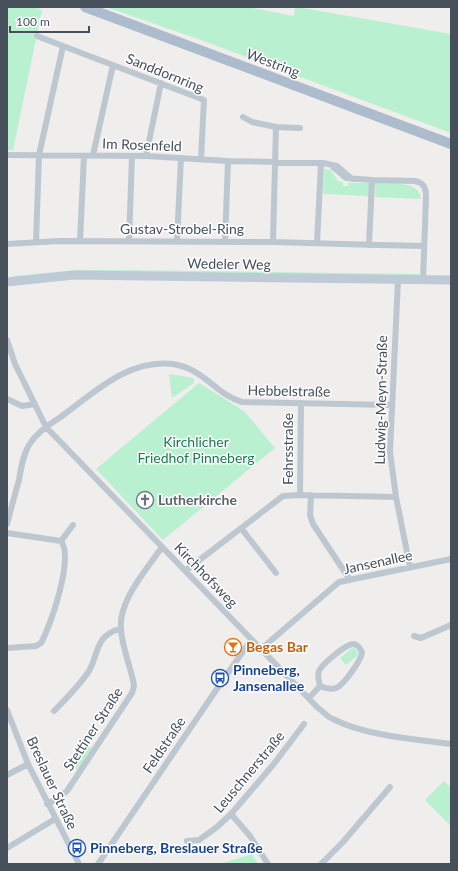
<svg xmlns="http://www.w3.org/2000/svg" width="458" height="871" viewBox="0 0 458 871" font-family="Lato,sans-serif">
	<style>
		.green { fill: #b9f0cf }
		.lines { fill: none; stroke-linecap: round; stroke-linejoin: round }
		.street { stroke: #bdc7d0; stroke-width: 6 }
		.secondary { stroke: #bfcad7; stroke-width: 9 }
		.primary { stroke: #acbccd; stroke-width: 10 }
		.labels { text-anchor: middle; stroke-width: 3; stroke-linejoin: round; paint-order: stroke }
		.street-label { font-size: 14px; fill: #45505b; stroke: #fff }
		.park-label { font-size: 14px; fill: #147e4b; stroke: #fff }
		.worship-label { font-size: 14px; font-weight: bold; fill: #5b616d; stroke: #fff; text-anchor: start }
		.food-label { font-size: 14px; font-weight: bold; fill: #c56008; stroke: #fff; text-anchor: start }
		.transit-label { font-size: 14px; font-weight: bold; fill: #164399; stroke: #fff; text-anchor: start }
	</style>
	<rect width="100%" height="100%" fill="#f0eded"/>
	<path class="green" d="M7,7H34L42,10L13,150H7Z
		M106,7H247L294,16L295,7H297L451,34V133L198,39Z
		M324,169L331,170L338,181L343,182V186H348V183H370L369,196L323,194Z
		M375,183C389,184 420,180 421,199L375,197Z
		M77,270H120L420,274L419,276L14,278V276Z
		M169,374L194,378V383L172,398Z
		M199,383L244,411L275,448L163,540L96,469Z
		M352,648H354L357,651L358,655L346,665L340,658Z
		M86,744L92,748L77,771L71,759L78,754Z
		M444,781L451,788V826L425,800Z
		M252,854L258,864H220Z"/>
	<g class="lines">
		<path class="street" d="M37,36L204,100L201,159
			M243,117L252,122L276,127L273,242
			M276,127L300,128
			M7,155L146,156L228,161L323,163L337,166L352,179
			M93,155L113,65
			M146,156L161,83
			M332,166L346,178L372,180L415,181C424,183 426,188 426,197L423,280
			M80,241L84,156
			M129,241L132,156
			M177,241L181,158
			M36,242L39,155L63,46
			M225,242L228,161
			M317,243L321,163
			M7,244L59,241L273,242L377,245
			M369,245L372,180
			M379,245L424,246
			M398,280L390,452L396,497L410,567
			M7,340L15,364L46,427L318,708C323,711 327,717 333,719C366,736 414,739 451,744
			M7,399L22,406L35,404
			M300,495L301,403
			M311,495L310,515L313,524L350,580
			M7,524C11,509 15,494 19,480C21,468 23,455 29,445C38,430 53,423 66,413C98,389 130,359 173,364C205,369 216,395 242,402L392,405
			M241,528L276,573
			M7,533L61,541C74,558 51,625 41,643L36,646L7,648
			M61,541L73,525
			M185,571L283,496L300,495L396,497
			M414,636L421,638L451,625
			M261,649L339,582L451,559
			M309,698L320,686C325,688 331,690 336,688C344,685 362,659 362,652C360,648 357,644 353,644C346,644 321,665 319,671C317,676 319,681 320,686
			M7,710L28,764L79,864
			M54,711C67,698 79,686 89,671C100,651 94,637 121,628
			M7,775L28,764
			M47,804L57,799L67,791L132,693L134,686L133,680C129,663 122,646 121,629C118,601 147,569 162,547
			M231,814L250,836L268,864
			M187,841L199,840L217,827L231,814L273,765L304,724
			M7,848L55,819
			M98,864L223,680L251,640
			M321,864L343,842L390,787"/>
		<path class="secondary" d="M7,282L74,275L451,280"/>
		<path class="primary" d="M85,7L451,144"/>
	</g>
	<defs>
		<g id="church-ring" transform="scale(0.9)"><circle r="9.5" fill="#fff" stroke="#6b7280" stroke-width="1.5"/><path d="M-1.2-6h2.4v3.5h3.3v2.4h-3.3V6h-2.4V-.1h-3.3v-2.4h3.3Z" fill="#6b7280"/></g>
		<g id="bar-ring" transform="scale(0.9)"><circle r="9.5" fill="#fff" stroke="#e8710a" stroke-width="1.5"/><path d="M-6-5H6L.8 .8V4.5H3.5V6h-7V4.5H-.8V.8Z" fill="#e8710a"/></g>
		<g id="bus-ring" transform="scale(0.9)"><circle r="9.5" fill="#fff" stroke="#1a4fb4" stroke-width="1.5"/><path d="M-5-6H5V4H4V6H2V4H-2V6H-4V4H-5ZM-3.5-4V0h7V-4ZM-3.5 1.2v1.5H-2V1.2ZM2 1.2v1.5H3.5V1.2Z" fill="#1a4fb4"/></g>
	</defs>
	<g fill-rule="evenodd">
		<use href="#church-ring" x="145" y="500"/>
		<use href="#bar-ring" x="233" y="647"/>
		<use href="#bus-ring" x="220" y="678"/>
		<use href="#bus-ring" x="77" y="848"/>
	</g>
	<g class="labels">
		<g class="street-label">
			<text transform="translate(273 63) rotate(21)" y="5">Westring</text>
			<text transform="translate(165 73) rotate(22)" y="5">Sanddornring</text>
			<text transform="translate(142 145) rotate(2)" y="5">Im Rosenfeld</text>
			<text x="182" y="234">Gustav-Strobel-Ring</text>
			<text transform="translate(229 264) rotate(1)" y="5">Wedeler Weg</text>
			<text transform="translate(289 391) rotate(1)" y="5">Hebbelstraße</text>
			<text transform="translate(381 400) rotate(-89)" y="5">Ludwig-Meyn-Straße</text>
			<text transform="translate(288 449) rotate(-90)" y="5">Fehrsstraße</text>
			<text transform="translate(378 562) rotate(-12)" y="5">Jansenallee</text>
			<text transform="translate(206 575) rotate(46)" y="5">Kirchhofsweg</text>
			<text transform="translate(93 729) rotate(-57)" y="5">Stettiner Straße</text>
			<text transform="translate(164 745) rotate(-56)" y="5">Feldstraße</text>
			<text transform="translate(249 772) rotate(-50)" y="5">Leuschnerstraße</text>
			<text transform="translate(52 783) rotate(65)" y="5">Breslauer Straße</text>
		</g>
		<g class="park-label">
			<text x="196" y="447">Kirchlicher<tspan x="196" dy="16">Friedhof Pinneberg</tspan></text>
		</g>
		<g class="worship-label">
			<text x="158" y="505">Lutherkirche</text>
		</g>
		<g class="food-label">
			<text x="246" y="652">Begas Bar</text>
		</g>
		<g class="transit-label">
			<text x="233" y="675">Pinneberg,<tspan x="233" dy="16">Jansenallee</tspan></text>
			<text x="90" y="853">Pinneberg, Breslauer Straße</text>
		</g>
	</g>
	<rect width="458" height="871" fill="none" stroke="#45505b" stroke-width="16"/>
	<path d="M10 26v6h79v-6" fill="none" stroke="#45505b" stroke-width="2"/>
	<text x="16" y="26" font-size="12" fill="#45505b" stroke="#ffffff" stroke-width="3" paint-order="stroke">100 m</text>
</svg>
